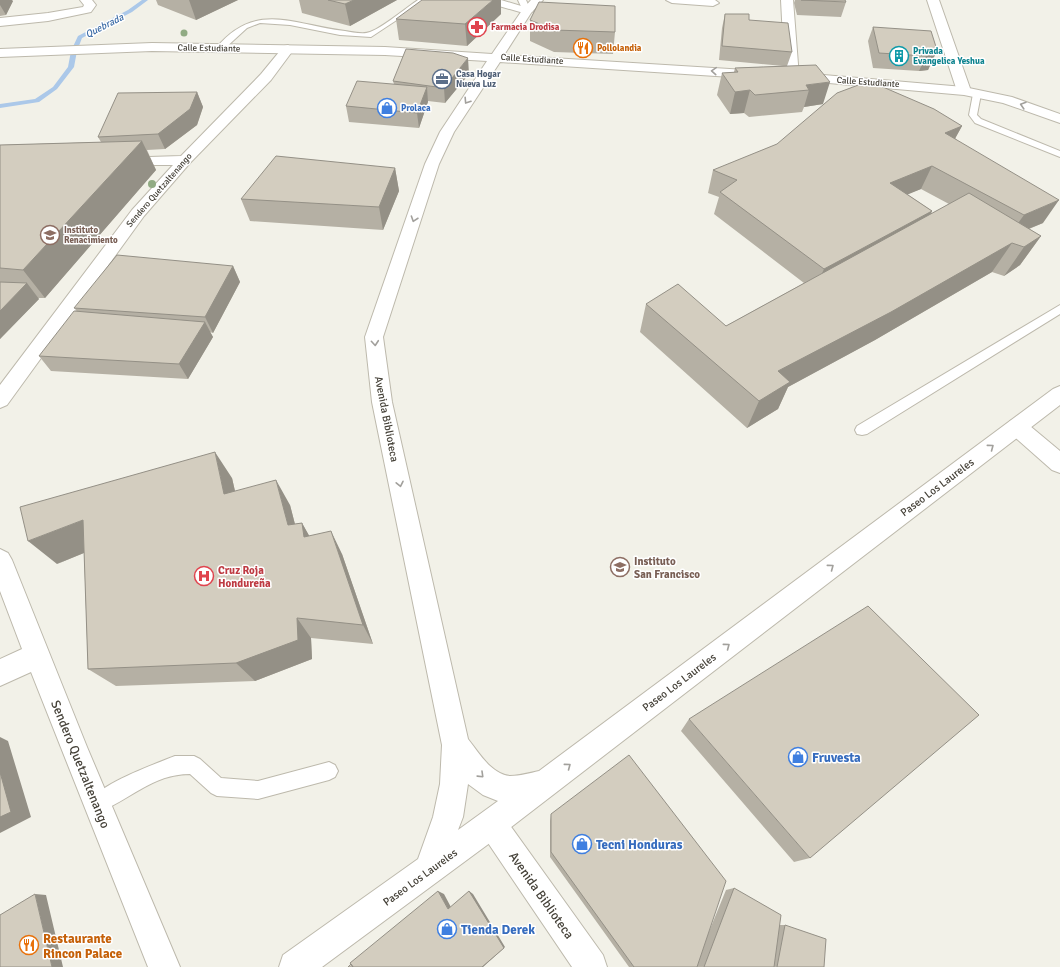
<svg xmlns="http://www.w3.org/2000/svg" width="1060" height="967" viewBox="0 0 1060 967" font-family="Signika,sans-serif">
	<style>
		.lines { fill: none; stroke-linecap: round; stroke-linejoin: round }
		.stream { fill: #abc8e9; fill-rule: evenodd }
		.service-casing { stroke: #bdb9ac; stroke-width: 2 }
		.minor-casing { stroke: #bdb9ac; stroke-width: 2 }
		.tertiary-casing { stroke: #bdb9ac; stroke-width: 2 }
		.service { fill: #fff; fill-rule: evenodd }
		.minor { fill: #fff; fill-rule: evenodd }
		.tertiary { fill: #fff; fill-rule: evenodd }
		.tree { fill: #91ab83 }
		.wall { fill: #b5b0a4; fill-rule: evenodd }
		.shaded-wall { fill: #949086 }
		.building { fill: #d3cdbf; stroke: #949086 }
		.oneway { stroke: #a2a09c }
		.labels { text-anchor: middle; stroke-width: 3; stroke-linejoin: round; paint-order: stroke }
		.far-health-label { font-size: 9px; font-weight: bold; fill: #be3a42; stroke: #fff; text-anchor: start }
		.far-street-label { font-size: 9px; fill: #454138; stroke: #fff }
		.far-food-label { font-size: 9px; font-weight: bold; fill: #c56008; stroke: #fff; text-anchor: start }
		.far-culture-label { font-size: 9px; font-weight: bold; fill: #0d838f; stroke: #fff; text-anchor: start }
		.far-service-label { font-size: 9px; font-weight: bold; fill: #4e5e75; stroke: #fff; text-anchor: start }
		.far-shop-label { font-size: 9px; font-weight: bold; fill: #366cbe; stroke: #fff; text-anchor: start }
		.far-education-label { font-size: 9px; font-weight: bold; fill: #785e54; stroke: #fff; text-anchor: start }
		.far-water-label { font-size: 10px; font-style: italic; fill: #3b6ba6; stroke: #fff }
		.street-label { font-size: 11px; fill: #454138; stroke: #fff }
		.education-label { font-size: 11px; font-weight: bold; fill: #785e54; stroke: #fff; text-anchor: start }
		.health-label { font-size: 11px; font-weight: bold; fill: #be3a42; stroke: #fff; text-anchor: start }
		.near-shop-label { font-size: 13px; font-weight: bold; fill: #366cbe; stroke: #fff; text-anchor: start }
		.near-street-label { font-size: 13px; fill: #454138; stroke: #fff }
		.near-food-label { font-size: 13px; font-weight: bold; fill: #c56008; stroke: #fff; text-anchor: start }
	</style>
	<rect width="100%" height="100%" fill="#f2f1e8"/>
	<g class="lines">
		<path class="stream" d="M142,0H148L132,12L82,38L77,51L74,67L57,89L39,102L0,108V104L35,99L53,87L68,67L71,51L78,36L128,10Z"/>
		<g class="service-casing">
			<path id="service" d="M418,0H427L371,37L340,35L290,25L260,23L247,28L223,50L216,48C256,0 294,25 345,31C352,32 363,35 370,32C382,28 406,8 418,0Z
				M518,0H526L531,11L530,13H524Z
				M977,91L981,94L977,115L981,119L1060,151V157L975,123L969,115L973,94Z
				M1060,305V314L867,434L862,435L857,434L855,430L857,426Z
				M175,756H194L200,759L221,778L258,781L329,762L335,765L338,771L335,777L329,780L258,799L217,796L211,793L190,774C152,774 130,800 97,813L90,811L88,804C96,785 155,764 175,756Z"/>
		</g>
		<g class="minor-casing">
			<path id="minor" d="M80,0H92L96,5L91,12L48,21L0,26V18L48,13L83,7L84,5Z
				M483,0H501L531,9L533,11L527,14L485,2Z
				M666,0H715L719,3L713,6L672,3Z
				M781,0H793L799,77L792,81L785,77Z
				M927,0H939L971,91L969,94H959L957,91Z
				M288,45L294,49L271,80L190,163L144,216L7,405L0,408V385L132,210L173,165H122L117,164L115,161L117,158L181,156L261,74L284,46Z
				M1017,419L1024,421L1060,451V473L1052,470L1010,433L1007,427L1010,421Z
				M0,549L8,553L12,560L87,747L180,967H148L31,672L0,686V659L22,649L0,591Z
				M492,809L502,814L603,955L607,967H572L482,834L477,824L482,814Z"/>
		</g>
		<g class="tertiary-casing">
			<path id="tertiary" d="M531,0H543L531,13L504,55L762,71L769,75L762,79L500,62L454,132L439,164L383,337L392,402L468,739C479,753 491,774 510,776C520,776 530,773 539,771L1053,389L1060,386V405L502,834L322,967H279L283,955L418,859L433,817L440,784L442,745L372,402L365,337L425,164L440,132L487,61L385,55L152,51L0,57V49L152,43L385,47L492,54L523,9ZM468,784L483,795L498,801L458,830L463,817Z
				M800,73L964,87L1012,97L1060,114V123L1003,103L964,95L795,80L793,77L795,74Z"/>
		</g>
		<use href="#service" class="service"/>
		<use href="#minor" class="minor"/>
		<use href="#tertiary" class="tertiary"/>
	</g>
	<g class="tree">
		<circle cx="184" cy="33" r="3.5"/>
		<circle cx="152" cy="184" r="4"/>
	</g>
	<path class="wall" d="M0,0L13,1L6,15L0,16Z
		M156,0H238L196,20L158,5Z
		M299,0H397L350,26L302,13Z
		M795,0H845L846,2L841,17L797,15L794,3Z
		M501,14L467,46L399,40L396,19Z
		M725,14L749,20L792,52L787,66L823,104L804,107L802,112L749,117L744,113L730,114L717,95L722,73L734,72L735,68L783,66L719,60L722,28Z
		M530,20L615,32L613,54L554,52L530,41Z
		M873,27L937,50L928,70L919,71L873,68L868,41Z
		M469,74L445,103L428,101L419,128L349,122L346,106L394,84L393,81Z
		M197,92L203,107L197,125L165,149L147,150L156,170L45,298H38L39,299L0,339V145L101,142L98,137Z
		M962,126L955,138L1043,223L1029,229L1041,236L1020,265L1004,276L992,272L875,340L788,387L778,409L747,428L640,332L646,304L726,326L804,283L714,214L719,197L708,193L713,170ZM921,189L949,204L931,214L932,211L907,194Z
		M395,168L399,191L383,230L250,221L241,199Z
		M233,266L240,282L213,333L210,332L213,337L188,379L51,371L39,356L77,311L74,308Z
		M232,478L235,491L290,505L295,524L302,523L309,536L342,554L373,644L311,638L312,659L255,681L116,686L88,669L84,553L57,564Z
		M689,719L810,858L794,862L681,731Z
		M551,814L706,939L726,890L734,888L779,925H785L824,967H629L550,857V821Z"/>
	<path class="shaded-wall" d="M0,0H12L13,1L6,15L0,5Z
		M189,0H238L196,20Z
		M354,0H397L350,26L345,4Z
		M493,0H501V14L467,46L465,24Z
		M935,55L928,70L919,71L926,56Z
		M468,58L469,74L445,103L444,88Z
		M830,82L823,104L804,107L809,90L806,85Z
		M427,87L428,102L419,128L417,113Z
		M750,90L744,113L730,114L735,92Z
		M197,92L203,107L197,125L165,149L158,134Z
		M962,126L950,148L945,133Z
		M142,141L156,170L45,298L23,270Z
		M932,166L921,189L880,206L890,183Z
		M395,168L399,191L383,230L379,207Z
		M1059,200L1043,223L1008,237L1024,215Z
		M932,211L920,234L814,291L824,269Z
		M1041,236L1020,265L1004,276L1024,247Z
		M1012,243L992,272L875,340L788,387L778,409L747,428L759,401L778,371Z
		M233,266L240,282L213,333L205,317Z
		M27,283L39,299L0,339V311Z
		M205,322L213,337L188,379L179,364Z
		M215,452L232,478L241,518L224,494Z
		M276,480L290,505L301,548L288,525Z
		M83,520L108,543L57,564L28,541Z
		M302,523L315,546L304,537Z
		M331,531L342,554L373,644L363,625Z
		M297,618L311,638L312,659L255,681L236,663Z
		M0,737L8,741L31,817L0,833Z
		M438,891L444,894L453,911L448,909Z
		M469,891L473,894L505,947L483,967H482Z
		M35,894L46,895L63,967H52Z"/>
	<path class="building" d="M328,0H354L345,4Z
		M422,0H493L465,24L396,19Z
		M801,0H845L846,2Z
		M539,2L615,6V32L554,30L530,20Z
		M725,14H749V20L788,23L792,52L722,46Z
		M873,27L931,31L937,50L935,55L926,56L879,53Z
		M406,49L453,53L468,58L444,88L393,81Z
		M816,65L830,82L806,85L809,90L755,95L750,90L735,92L722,73L738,72L735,68Z
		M357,81L427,87L417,113L346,106Z
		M869,81L934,109L962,126L945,133L1059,200L1024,215L932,166L890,183L932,211L824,269L720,192L737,180L713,170L777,144L837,93Z
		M197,92L190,109L158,134L98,137L118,93Z
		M142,141L23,270L0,268V145Z
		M276,156L395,168L379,207L241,199Z
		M969,193L1041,236L1024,247L1012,243L891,312L778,371L790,382L759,401L646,304L678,284L726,326Z
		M117,255L233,266L205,317L74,308Z
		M0,282L27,283L0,311Z
		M74,311L205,322L179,364L39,356Z
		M215,452L224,494L276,480L288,525L302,523L304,537L331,531L363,625L297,618L298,640L236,663L88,669L83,520L28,541L20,507Z
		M868,606L979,715L810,858L689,719Z
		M629,755L726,881L697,967H634L551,852V814Z
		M0,772L11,812L0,817Z
		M734,888L781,915L774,967H704Z
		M438,891L448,909L469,891L504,948L482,967H353L350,963Z
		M35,894L52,967H0V915Z
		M785,925L826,939L824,967H777Z
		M351,964L353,967H348Z"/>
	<defs><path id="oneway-chevron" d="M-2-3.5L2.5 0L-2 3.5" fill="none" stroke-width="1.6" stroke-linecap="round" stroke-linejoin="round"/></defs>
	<g class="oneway">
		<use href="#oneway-chevron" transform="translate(714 71) rotate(-176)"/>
		<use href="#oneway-chevron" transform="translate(467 101) rotate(123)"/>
		<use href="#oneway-chevron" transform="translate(1023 105) rotate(-163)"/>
		<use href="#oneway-chevron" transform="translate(414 219) rotate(109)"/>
		<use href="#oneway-chevron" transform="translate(375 343) rotate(85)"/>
		<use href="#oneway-chevron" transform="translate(991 447) rotate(-37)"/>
		<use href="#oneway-chevron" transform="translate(400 484) rotate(78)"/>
		<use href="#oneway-chevron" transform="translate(831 567) rotate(-37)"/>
		<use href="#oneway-chevron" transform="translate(727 646) rotate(-37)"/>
		<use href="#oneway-chevron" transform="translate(568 766) rotate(-37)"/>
		<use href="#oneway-chevron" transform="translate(481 775) rotate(44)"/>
	</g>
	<defs>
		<g id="pharmacy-ring" transform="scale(1)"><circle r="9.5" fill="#fff" stroke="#e0444e" stroke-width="1.5"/><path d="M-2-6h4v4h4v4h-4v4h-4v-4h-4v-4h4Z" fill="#e0444e"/></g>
		<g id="restaurant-ring" transform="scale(1)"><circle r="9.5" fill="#fff" stroke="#e8710a" stroke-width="1.5"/><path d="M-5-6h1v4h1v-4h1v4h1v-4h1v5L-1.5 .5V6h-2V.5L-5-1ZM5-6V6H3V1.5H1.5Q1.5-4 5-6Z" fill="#e8710a"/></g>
		<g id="building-ring" transform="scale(1)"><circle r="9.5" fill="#fff" stroke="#0f9aa8" stroke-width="1.5"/><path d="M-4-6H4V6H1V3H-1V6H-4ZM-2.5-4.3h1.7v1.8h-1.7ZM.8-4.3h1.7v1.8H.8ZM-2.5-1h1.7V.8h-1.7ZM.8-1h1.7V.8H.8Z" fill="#0f9aa8"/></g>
		<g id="office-ring" transform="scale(1)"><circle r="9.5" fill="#fff" stroke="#5c6f8a" stroke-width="1.5"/><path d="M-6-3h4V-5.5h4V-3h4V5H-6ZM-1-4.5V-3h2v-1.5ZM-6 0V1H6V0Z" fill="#5c6f8a"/></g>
		<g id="shop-ring" transform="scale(1)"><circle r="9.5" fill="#fff" stroke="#3f7fe0" stroke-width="1.5"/><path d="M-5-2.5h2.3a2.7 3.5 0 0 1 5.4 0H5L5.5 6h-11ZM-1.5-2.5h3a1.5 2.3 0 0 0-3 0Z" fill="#3f7fe0"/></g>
		<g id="school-ring" transform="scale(1)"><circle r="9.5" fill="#fff" stroke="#8d6e63" stroke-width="1.5"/><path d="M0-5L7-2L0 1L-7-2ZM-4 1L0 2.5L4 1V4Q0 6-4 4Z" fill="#8d6e63"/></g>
		<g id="hospital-ring" transform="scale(1)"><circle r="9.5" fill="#fff" stroke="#e0444e" stroke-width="1.5"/><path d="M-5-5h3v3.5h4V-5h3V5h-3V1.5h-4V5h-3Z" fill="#e0444e"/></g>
	</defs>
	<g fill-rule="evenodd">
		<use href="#pharmacy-ring" x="477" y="27"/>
		<use href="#restaurant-ring" x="583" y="48"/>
		<use href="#building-ring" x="899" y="56"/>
		<use href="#office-ring" x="442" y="79"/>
		<use href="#shop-ring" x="387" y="108"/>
		<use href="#school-ring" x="50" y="235"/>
		<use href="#school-ring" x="620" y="567"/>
		<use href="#hospital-ring" x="204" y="576"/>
		<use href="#shop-ring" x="798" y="757"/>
		<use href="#shop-ring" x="582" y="844"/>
		<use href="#shop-ring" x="447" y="929"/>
		<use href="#restaurant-ring" x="29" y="945"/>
	</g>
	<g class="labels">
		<g class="far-health-label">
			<text x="491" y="30">Farmacia Drodisa</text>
		</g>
		<g class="far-street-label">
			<text transform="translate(209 48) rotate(1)" y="3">Calle Estudiante</text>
			<text transform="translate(532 59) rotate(4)" y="3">Calle Estudiante</text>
			<text transform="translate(868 82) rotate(4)" y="3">Calle Estudiante</text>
			<text transform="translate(159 190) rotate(-49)" y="3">Sendero Quetzaltenango</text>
		</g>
		<g class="far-food-label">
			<text x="597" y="51">Pollolandia</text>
		</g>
		<g class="far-culture-label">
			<text x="913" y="54">Privada<tspan x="913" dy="10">Evangelica Yeshua</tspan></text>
		</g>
		<g class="far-service-label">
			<text x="456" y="77">Casa Hogar<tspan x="456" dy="10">Nueva Luz</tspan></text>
		</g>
		<g class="far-shop-label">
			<text x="401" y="111">Prolaca</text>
		</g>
		<g class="far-education-label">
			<text x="64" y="233">Instituto<tspan x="64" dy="10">Renacimiento</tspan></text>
		</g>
		<g class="far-water-label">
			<text transform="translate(104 25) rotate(-27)" y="4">Quebrada</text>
		</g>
		<g class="street-label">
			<text transform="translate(387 419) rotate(79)" y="4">Avenida Biblioteca</text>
			<text transform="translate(937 487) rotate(-37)" y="4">Paseo Los Laureles</text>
			<text transform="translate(679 682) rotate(-37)" y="4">Paseo Los Laureles</text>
			<text transform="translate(420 877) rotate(-36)" y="4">Paseo Los Laureles</text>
		</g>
		<g class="education-label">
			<text x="634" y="565">Instituto<tspan x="634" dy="13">San Francisco</tspan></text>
		</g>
		<g class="health-label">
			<text x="218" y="574">Cruz Roja<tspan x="218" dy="13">Hondureña</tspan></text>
		</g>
		<g class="near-shop-label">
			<text x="812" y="762">Fruvesta</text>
			<text x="596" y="849">Tecni Honduras</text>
			<text x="461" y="934">Tienda Derek</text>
		</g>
		<g class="near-street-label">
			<text transform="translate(81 764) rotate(68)" y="5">Sendero Quetzaltenango</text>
			<text transform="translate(542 895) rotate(55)" y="5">Avenida Biblioteca</text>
		</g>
		<g class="near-food-label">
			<text x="43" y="943">Restaurante<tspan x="43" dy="15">Rincon Palace</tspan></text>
		</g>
	</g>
</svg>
